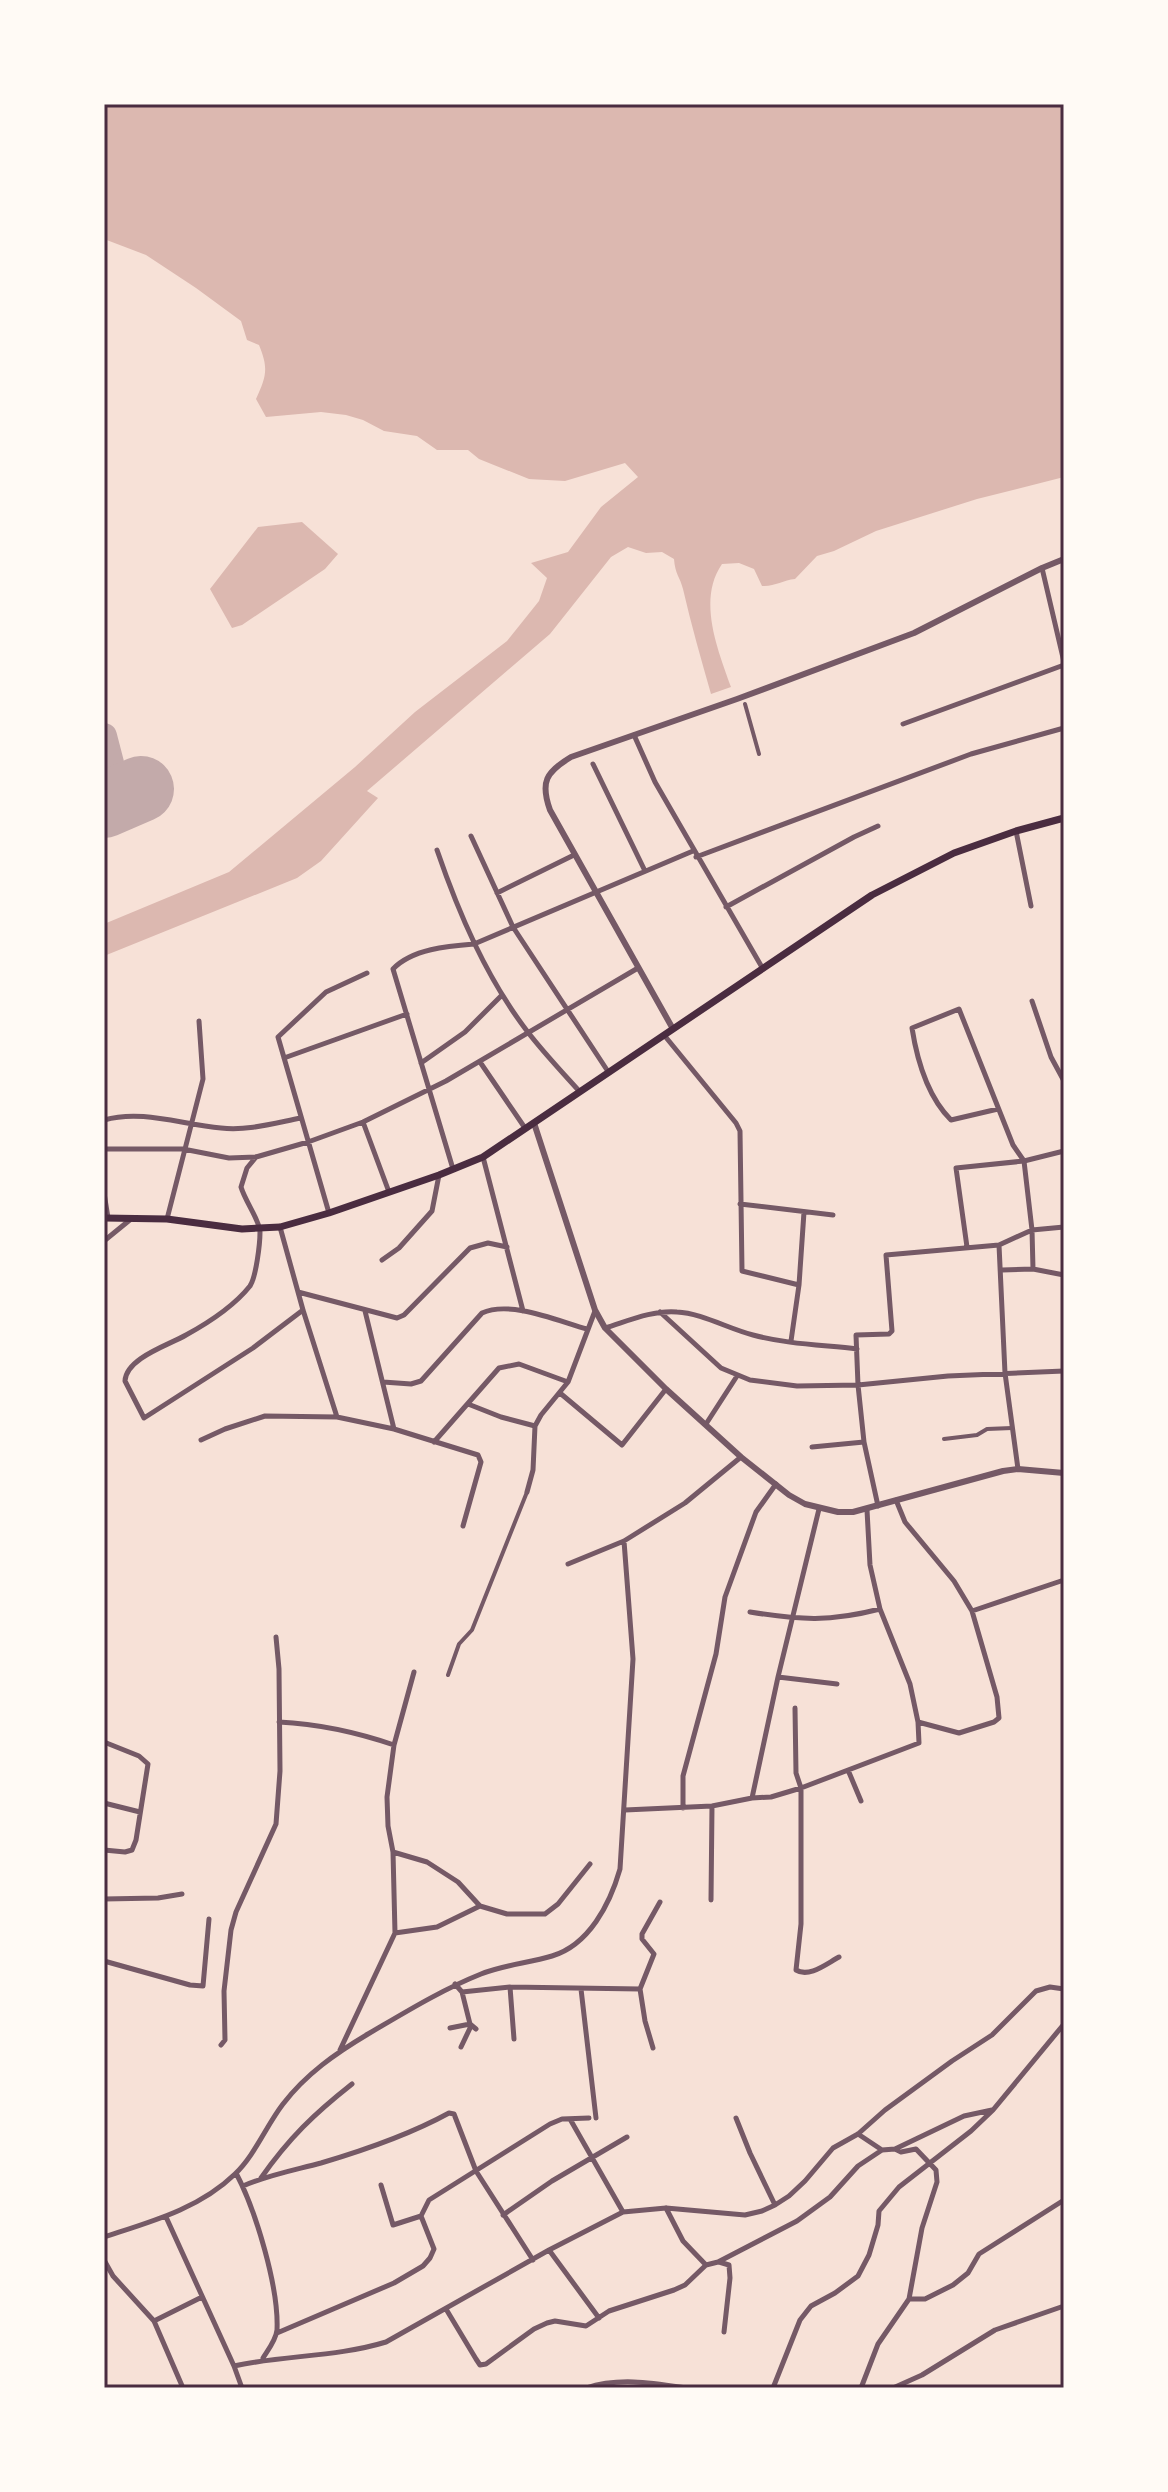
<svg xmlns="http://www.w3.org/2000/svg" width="1168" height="2492" viewBox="0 0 1168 2492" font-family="Raleway,sans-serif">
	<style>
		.water { fill: #dcb8b0 }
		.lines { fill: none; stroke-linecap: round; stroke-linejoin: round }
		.taxiway { stroke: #c3aaaa; stroke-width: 26 }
		.runway { stroke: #c3aaaa; stroke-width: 66 }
		.pedestrian { stroke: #755966; stroke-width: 4 }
		.minor { stroke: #755966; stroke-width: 5 }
		.tertiary { stroke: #755966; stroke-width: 6 }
		.secondary { stroke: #4a2c40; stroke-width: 7 }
		.neatline { fill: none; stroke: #4a2c40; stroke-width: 3 }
	</style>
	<rect width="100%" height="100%" fill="#f7e1d7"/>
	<path class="water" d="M104,104H1064V477L977,499L876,531L834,551L817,556L795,579C783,580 774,587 762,586L754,569L739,563L722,564C697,600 718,650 731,687L711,694C701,659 691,624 683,589C680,577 675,574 674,559L662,552L646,553L628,547L611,557L550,634L367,791L378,798L321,861L297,878L104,956V924L229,872L355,767L415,712L507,641L539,601L547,578L531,563L568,552L601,507L638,477L625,463L565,481L529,479L479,459L468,450H437L417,436L384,431L363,420L346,415L321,412L266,417L256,399C266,377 269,369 259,345L247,340L241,321L196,288L146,255L104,239Z
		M302,522L338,554L325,569L242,625L232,628L210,589L258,527Z"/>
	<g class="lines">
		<path class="taxiway" d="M104,736L111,763L104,789"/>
		<path class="runway" d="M104,805L141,789"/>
		<path class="pedestrian" d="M745,704L759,754
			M944,1439L977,1435L987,1429L1012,1428
			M448,1675L459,1644L472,1630L527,1492"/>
		<path class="minor" d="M1042,568L1064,662
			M903,724L1064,665
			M634,735L655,782L763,969
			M593,764L645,871
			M1016,831L1031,906
			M471,836L513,927L609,1073
			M437,850C459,914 486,977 527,1031C543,1052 562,1072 580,1092
			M696,857L971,754L1064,728
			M497,893L574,855
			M726,907L854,837L878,826
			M1032,1001L1051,1057L1064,1081
			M664,1035L736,1123L740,1131L742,1271L799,1285
			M284,1058L407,1014
			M480,1062L525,1128
			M421,1063L465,1032L502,995
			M998,1109L951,1120C928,1097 917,1060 912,1028L959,1009L1013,1145L1024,1161L1032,1230L1033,1269
			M104,1120C143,1109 182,1125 221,1128C248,1131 275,1123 301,1118
			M363,1122L389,1192
			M104,1149H183L229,1158L256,1157L308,1142L363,1122L446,1081L638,968
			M256,1157L247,1168L241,1187C245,1201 260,1221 260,1232C260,1244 256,1277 250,1286C234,1306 208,1323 186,1335C169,1345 126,1358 125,1381L144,1418L253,1348L303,1310
			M483,1157L523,1311
			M453,1169L393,969C412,949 448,946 474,944L693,851
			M104,1193L108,1218
			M740,1204L833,1215
			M329,1213L278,1037L326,992L367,973
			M167,1219L203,1079L199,1021
			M280,1227L303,1310L337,1417
			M104,1241L131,1219
			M999,1245L1005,1373L1018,1469
			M967,1247L956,1168L1024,1161L1064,1151
			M382,1260L399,1248L432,1211L439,1175
			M1002,1270L1033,1269L1064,1275
			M298,1292L397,1318L404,1315L470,1248L488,1243L507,1247
			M365,1311L394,1429
			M660,1312L721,1368L750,1380L797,1386L858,1385L948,1376L1064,1371
			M605,1328C628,1321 652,1310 677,1312C701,1313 729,1329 753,1335C786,1344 823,1345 857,1349
			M791,1341L799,1285L804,1212
			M383,1382L411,1384L421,1381L482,1313C510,1300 558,1321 587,1329
			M560,1393L622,1445L666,1389
			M468,1404L501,1417L535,1426
			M706,1424L737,1376
			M201,1440L225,1429L265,1416L337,1417L394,1429L478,1455L481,1462L463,1526
			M434,1442L499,1368L519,1364L568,1382
			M812,1447L864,1442
			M527,1492L533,1470L535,1426L541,1415L568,1382L595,1311
			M878,1506L864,1442L858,1385L856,1335L889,1334L892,1331L886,1255L999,1245L1032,1230L1064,1227
			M867,1510L870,1565L880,1609L910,1684L918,1722
			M568,1564L624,1541L685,1503L741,1457
			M972,1611L1064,1580
			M750,1612C800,1620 830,1622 880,1609
			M778,1677L837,1684
			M795,1708L796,1773L801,1788V1924L796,1970C809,1978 826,1964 839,1957
			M279,1722C319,1724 356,1732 394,1745
			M104,1742L139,1756L148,1764L136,1840L132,1850L125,1852L104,1850
			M848,1770L861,1801
			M752,1798L778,1677L819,1509
			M104,1803L140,1812
			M683,1808V1776L716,1654L725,1597L756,1512L776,1484
			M625,1810L712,1806L752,1798L771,1797L801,1788L919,1743L918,1722L959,1733L994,1722L999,1718L997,1697L972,1611L954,1581L905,1522L896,1500
			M393,1852L427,1862L458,1882L480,1906L507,1914H545L558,1904L590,1864
			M104,1899L158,1898L182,1894
			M711,1900L712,1806
			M395,1933L437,1927L480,1906
			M104,1961L190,1985L203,1986L209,1919
			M455,1984L462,1992L510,1987L640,1989
			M510,1987L514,2039
			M581,1989L596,2118
			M462,1992L470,2024L476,2029
			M450,2028L470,2024
			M221,2045L225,2040L224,1991L231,1930L236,1912L276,1824L280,1771L279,1669L276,1637
			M461,2047L471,2026
			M653,2048L645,2021L640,1989L654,1954L642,1939V1934L660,1902
			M340,2050L395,1933L393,1852L388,1826L387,1797L394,1745L414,1672
			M736,2118L750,2153L775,2205
			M570,2119L623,2212
			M858,2134L882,2150
			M895,2149L964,2116L992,2110
			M236,2173C256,2211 279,2288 277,2330C276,2340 268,2350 263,2358
			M261,2178C289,2138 314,2114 352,2084
			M381,2185L393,2225L421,2216L429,2200L550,2124L562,2119L589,2118
			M243,2186C268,2175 295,2170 321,2163C365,2150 409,2135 449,2113L454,2114L476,2171L533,2260
			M666,2208L683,2241L706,2265
			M503,2215L552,2181L627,2137
			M166,2217L234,2366L242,2388
			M104,2237C150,2222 199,2209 235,2174C255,2155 266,2126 283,2104C306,2074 336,2053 368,2034C404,2013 441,1990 481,1974C503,1965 529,1963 552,1956C589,1945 610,1904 620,1869L633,1659L624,1541
			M549,2250L599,2318
			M104,2260L113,2276L154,2321L183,2388
			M719,2262L729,2265L730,2278L724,2332
			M909,2299H925L953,2285L968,2273L979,2254L1064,2200
			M446,2309L476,2359L480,2365L486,2364L534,2329L547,2323L555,2321L586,2326L609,2311L674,2290L685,2285L706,2265L718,2262L797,2221L830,2197L858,2166L882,2150L895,2149L901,2152L916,2149L936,2170L937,2182L922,2228L909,2299L878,2344L861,2388
			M154,2321L202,2297
			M277,2333L394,2283L423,2266L430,2258L434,2249L421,2216
			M234,2366C285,2355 337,2357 386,2342L549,2250L623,2212L666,2208L745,2215L762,2211L775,2205L789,2196L805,2181L833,2148L858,2134L885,2110L952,2061L992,2035L1036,1991L1050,1987L1064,1989
			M586,2388C619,2377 653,2383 686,2388
			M773,2388L800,2320L811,2306L835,2293L858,2276L869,2255L878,2225L879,2211L899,2187L971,2131L993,2110L1064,2024
			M893,2388L922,2375L995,2330L1064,2306"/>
		<path class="tertiary" d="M673,1029L550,810C540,782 546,772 571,757L737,699L914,633L1042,568L1064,559
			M534,1123L595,1310L605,1328L666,1389L741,1457L789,1495L805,1504L838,1512H853L1003,1471L1018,1469L1064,1473"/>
		<path class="secondary" d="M104,1218L167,1219L242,1229L280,1227L329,1213L439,1175L483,1157L872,895L954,853L1016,831L1064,818"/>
	</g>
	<rect width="1168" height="2492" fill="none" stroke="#fffaf5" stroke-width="212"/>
	<rect x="106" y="106" width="956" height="2280" class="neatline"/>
</svg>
